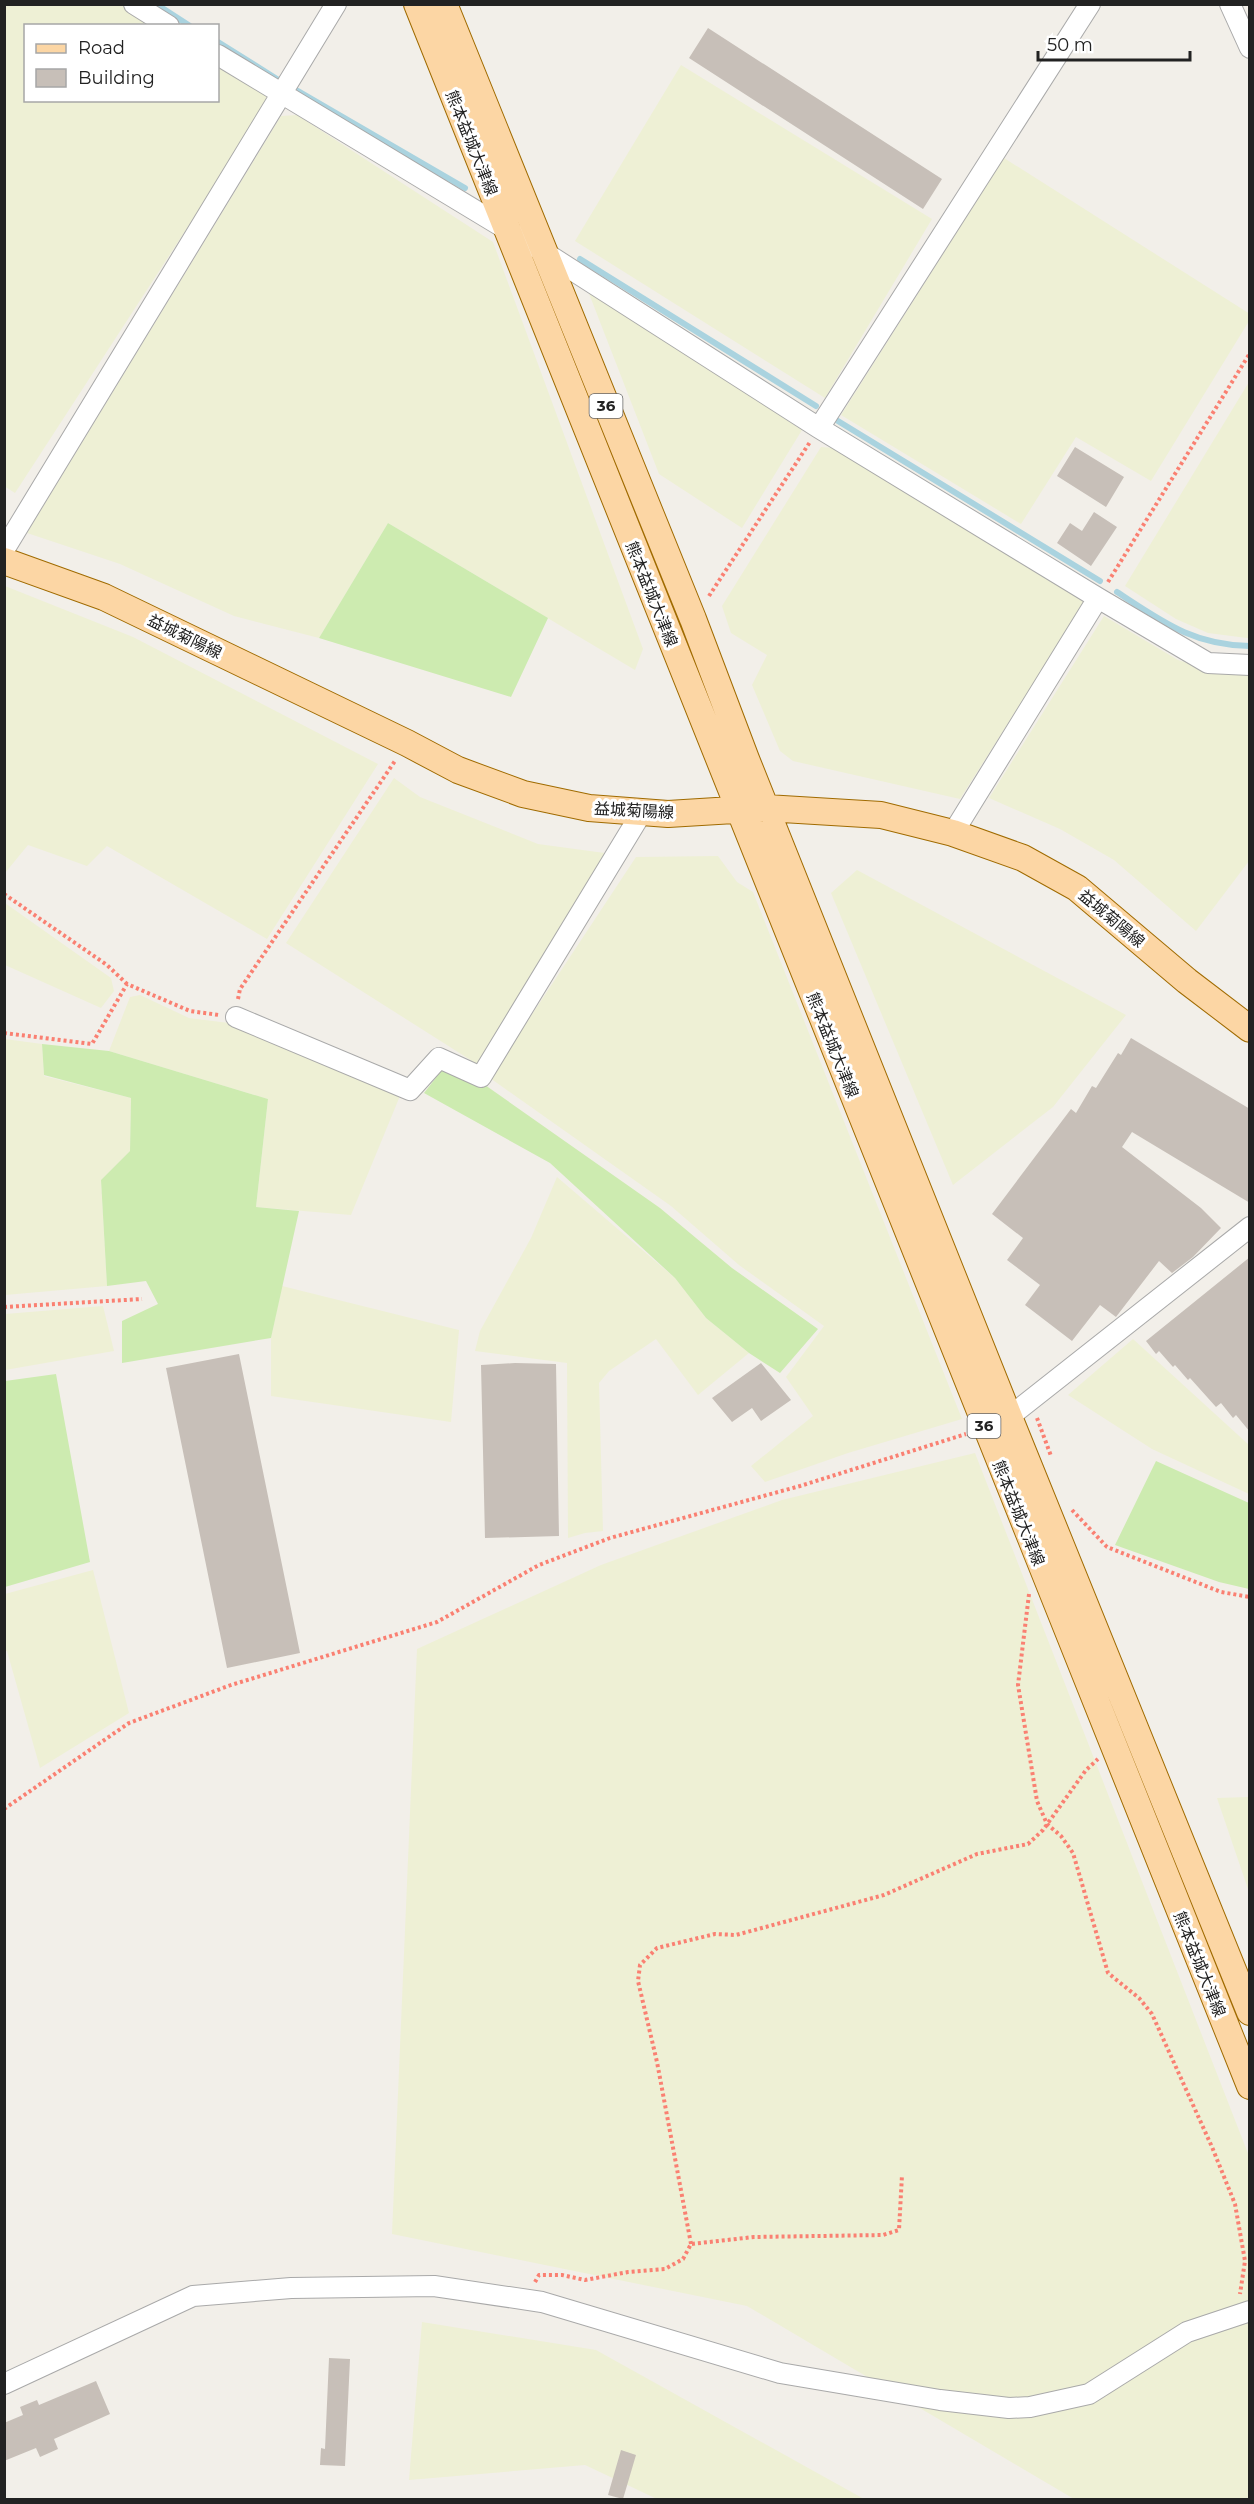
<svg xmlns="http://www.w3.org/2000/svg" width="1254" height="2504" viewBox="0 0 1254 2504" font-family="Montserrat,'Noto Sans JP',sans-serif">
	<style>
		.farmland { fill: #eef0d5 }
		.grass { fill: #cdebb0 }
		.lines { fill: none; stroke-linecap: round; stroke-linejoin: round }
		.stream { stroke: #aad3df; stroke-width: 6 }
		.building { fill: #c7bfb8 }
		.minor-casing { stroke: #a9a9a9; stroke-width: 22 }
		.major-casing { stroke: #a06b00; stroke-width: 28 }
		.path { stroke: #fa8072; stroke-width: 4; stroke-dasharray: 3 3; stroke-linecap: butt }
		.minor { stroke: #fff; stroke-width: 20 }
		.major { stroke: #fcd6a4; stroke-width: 26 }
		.labels { text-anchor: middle; stroke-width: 6; stroke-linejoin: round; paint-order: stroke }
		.shield { fill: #fff; stroke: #646464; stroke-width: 1.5 }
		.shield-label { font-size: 15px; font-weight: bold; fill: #222 }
		.street-label { font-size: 16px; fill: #222; stroke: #fff }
	</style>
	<rect width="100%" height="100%" fill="#f2efe9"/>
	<path class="farmland" d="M4,5H122L158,25L26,26V100H218V59L265,87L267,105L15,493L4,486Z
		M681,65L932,219L825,398L575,241Z
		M297,115L493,242L643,649L635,670L388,523L319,638L234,616L120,564L27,533L281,116Z
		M1004,158L1250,314L1249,321L1151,481L1076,437L1021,524L841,415Z
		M588,291L777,409L782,417L802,430L742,528L659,474Z
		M1249,382L1250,638H1247L1208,633L1176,619L1125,586Z
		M821,447L834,448L1085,602L960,799L793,761L780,751L752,685L767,655L731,633L722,606Z
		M5,586L133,637L378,764L267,939L107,846L87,866L28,845L5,873Z
		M1104,616L1178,660L1210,670L1249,673V861L1196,931L1114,860L1060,829L989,798Z
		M394,778L420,797L538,844L612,854L480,1066L286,943Z
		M718,856L737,882L753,892L962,1419L848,1453L765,1482L751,1466L813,1416L786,1377L824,1326L739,1265L671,1206L490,1078L636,857Z
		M857,870L1126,1015L1053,1107L953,1185L831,893Z
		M5,903L111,978L114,991L101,1008L5,965Z
		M140,995L189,1018L237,1024L402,1091L351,1215L256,1207L268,1099L109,1051L130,997Z
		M5,1039L42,1044L44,1076L131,1098L130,1151L101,1180L107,1286L5,1295Z
		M557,1177L675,1278L706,1318L749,1353L698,1395L656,1339L609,1371L599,1383L603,1531L585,1533L568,1538L567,1363L475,1351L480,1331L531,1238Z
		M282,1286L459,1330L451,1422L271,1396V1338Z
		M103,1306L114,1351L5,1370V1314Z
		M1133,1339L1249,1445V1494L1152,1449L1068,1395Z
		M975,1453L1249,2156V2499H1074L747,2306L392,2234L417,1649L601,1565L782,1500Z
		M93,1570L129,1713L40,1768L7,1651H5V1594Z
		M1249,1797H1250L1249,1892L1217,1798Z
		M422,2322L596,2350L864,2499H657L585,2465L409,2480Z"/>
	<path class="grass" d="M388,523L548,618L511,697L319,638Z
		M42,1044L109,1051L268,1099L256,1207L299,1211L271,1338L122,1363V1321L158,1304L146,1281L107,1286L101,1180L130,1151L131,1098L44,1075Z
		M445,1066L485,1085L660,1208L732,1268L818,1329L780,1373L749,1353L706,1318L675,1278L550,1163L424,1093Z
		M56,1374L90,1562L5,1587V1381Z
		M1156,1461L1249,1503V1589L1219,1582L1115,1545Z"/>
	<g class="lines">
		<path class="stream" d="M156,4L190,26
			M218,42L280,81
			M298,91L465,188
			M580,259L816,406
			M833,418L1100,581
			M1117,592C1163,622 1193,645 1250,646"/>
	</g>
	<path class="building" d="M708,28L942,179L923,209L689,58Z
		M1075,447L1124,477L1106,507L1057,476Z
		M1094,512L1117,527L1091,566L1057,543L1070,523L1082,531Z
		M1131,1038L1250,1109V1203L1132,1132L1122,1147L1201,1208L1221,1228L1193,1257L1172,1273L1159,1261L1116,1317L1100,1305L1072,1341L1025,1305L1040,1285L1007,1260L1023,1238L992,1214L1071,1109L1076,1113L1092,1086L1096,1088L1118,1053L1121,1055Z
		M1250,1257V1432L1236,1415L1233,1418L1221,1403L1216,1407L1190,1378L1188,1380L1175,1365L1173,1367L1159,1351L1156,1354L1146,1341Z
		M239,1354L300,1653L227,1668L166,1368Z
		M515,1363L556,1364L559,1536L485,1538L481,1365Z
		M761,1363L791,1400L761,1421L752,1408L732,1422L712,1398Z
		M329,2358L350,2359L345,2466L320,2465L321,2448L325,2449Z
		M96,2381L110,2414L54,2439L58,2449L40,2457L36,2448L4,2461V2423L23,2415L20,2407L37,2400L39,2405Z
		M621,2450L636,2455L623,2499L608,2495Z"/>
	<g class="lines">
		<g class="minor-casing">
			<path id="minor" d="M134,4L169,26
				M1230,4L1250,48
				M218,55L544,252L819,428L1098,598L1208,663L1250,665
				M819,428L1090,4
				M4,550L336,4
				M953,833L1098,598
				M236,1017L410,1090L439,1058L481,1077L642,812
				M1009,1417L1250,1227
				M4,2384L193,2296L291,2288L434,2286L542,2302L780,2373L940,2400L1009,2408L1030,2407L1089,2394L1187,2332L1250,2311"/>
		</g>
		<g class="major-casing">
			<path id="major" d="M417,4L1250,2086
				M444,4L693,619L746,759L1009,1417L1250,2012
				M4,561L104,597L407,743L458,770L523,794L589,808L668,814L766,808L881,815L953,833L1023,858L1077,888L1187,981L1250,1029"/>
		</g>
		<path class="path" d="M1108,582L1250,353
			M709,596L810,442
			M4,894L107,965L127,984
			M238,999L240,989L395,761
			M4,1033L92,1044L127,984L190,1011L219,1015
			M4,1307L142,1299
			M1037,1418L1051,1456
			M1072,1510L1107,1547L1221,1592L1250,1597
			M1029,1594L1018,1685L1037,1801L1047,1824L1061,1836L1073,1853L1108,1973L1139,1998L1152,2014L1212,2147L1235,2204L1245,2261L1240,2294
			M4,1809L129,1723L231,1685L437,1622L539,1565L610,1538L800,1486L966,1434
			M691,2244L657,2062L638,1981L640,1965L657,1948L715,1934L736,1935L884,1895L977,1854L1028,1844L1043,1830L1086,1770L1098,1759
			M535,2282L539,2275H562L585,2280L628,2272L665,2269L683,2259L691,2244L754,2237L883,2235L899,2230L902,2175"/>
		<use href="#minor" class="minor"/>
		<use href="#major" class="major"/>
	</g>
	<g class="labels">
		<g class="shield">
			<rect x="589.5" y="394" width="33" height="24" rx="4.5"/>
			<rect x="967.5" y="1414" width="33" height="24" rx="4.5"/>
		</g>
		<g class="shield-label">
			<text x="606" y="411">36</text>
			<text x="984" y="1431">36</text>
		</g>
		<g class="street-label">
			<text transform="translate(472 143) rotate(68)" y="6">熊本益城大津線</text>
			<text transform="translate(652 594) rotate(68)" y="6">熊本益城大津線</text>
			<text transform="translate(185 636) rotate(26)" y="6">益城菊陽線</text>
			<text transform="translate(634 810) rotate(3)" y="6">益城菊陽線</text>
			<text transform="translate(1112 918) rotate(40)" y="6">益城菊陽線</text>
			<text transform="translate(833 1045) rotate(68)" y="6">熊本益城大津線</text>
			<text transform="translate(1019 1513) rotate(68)" y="6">熊本益城大津線</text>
			<text transform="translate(1200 1964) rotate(68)" y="6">熊本益城大津線</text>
		</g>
	</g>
	<rect width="1254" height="2504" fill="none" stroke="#222222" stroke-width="12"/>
	<rect x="24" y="24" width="195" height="78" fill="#ffffff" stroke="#a7a7a7" stroke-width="1.5"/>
	<rect x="36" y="44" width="30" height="9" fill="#fcd6a4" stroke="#a7a7a7" stroke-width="1.5"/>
	<text x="78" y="54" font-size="18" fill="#222222">Road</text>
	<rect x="36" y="69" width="30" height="18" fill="#c7bfb8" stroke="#a7a7a7" stroke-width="1.5"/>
	<text x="78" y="84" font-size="18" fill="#222222">Building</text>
	<path d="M1038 51v9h152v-9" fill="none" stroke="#222222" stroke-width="3"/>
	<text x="1047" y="51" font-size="18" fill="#222222" stroke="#ffffff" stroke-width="4.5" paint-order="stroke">50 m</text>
</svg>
